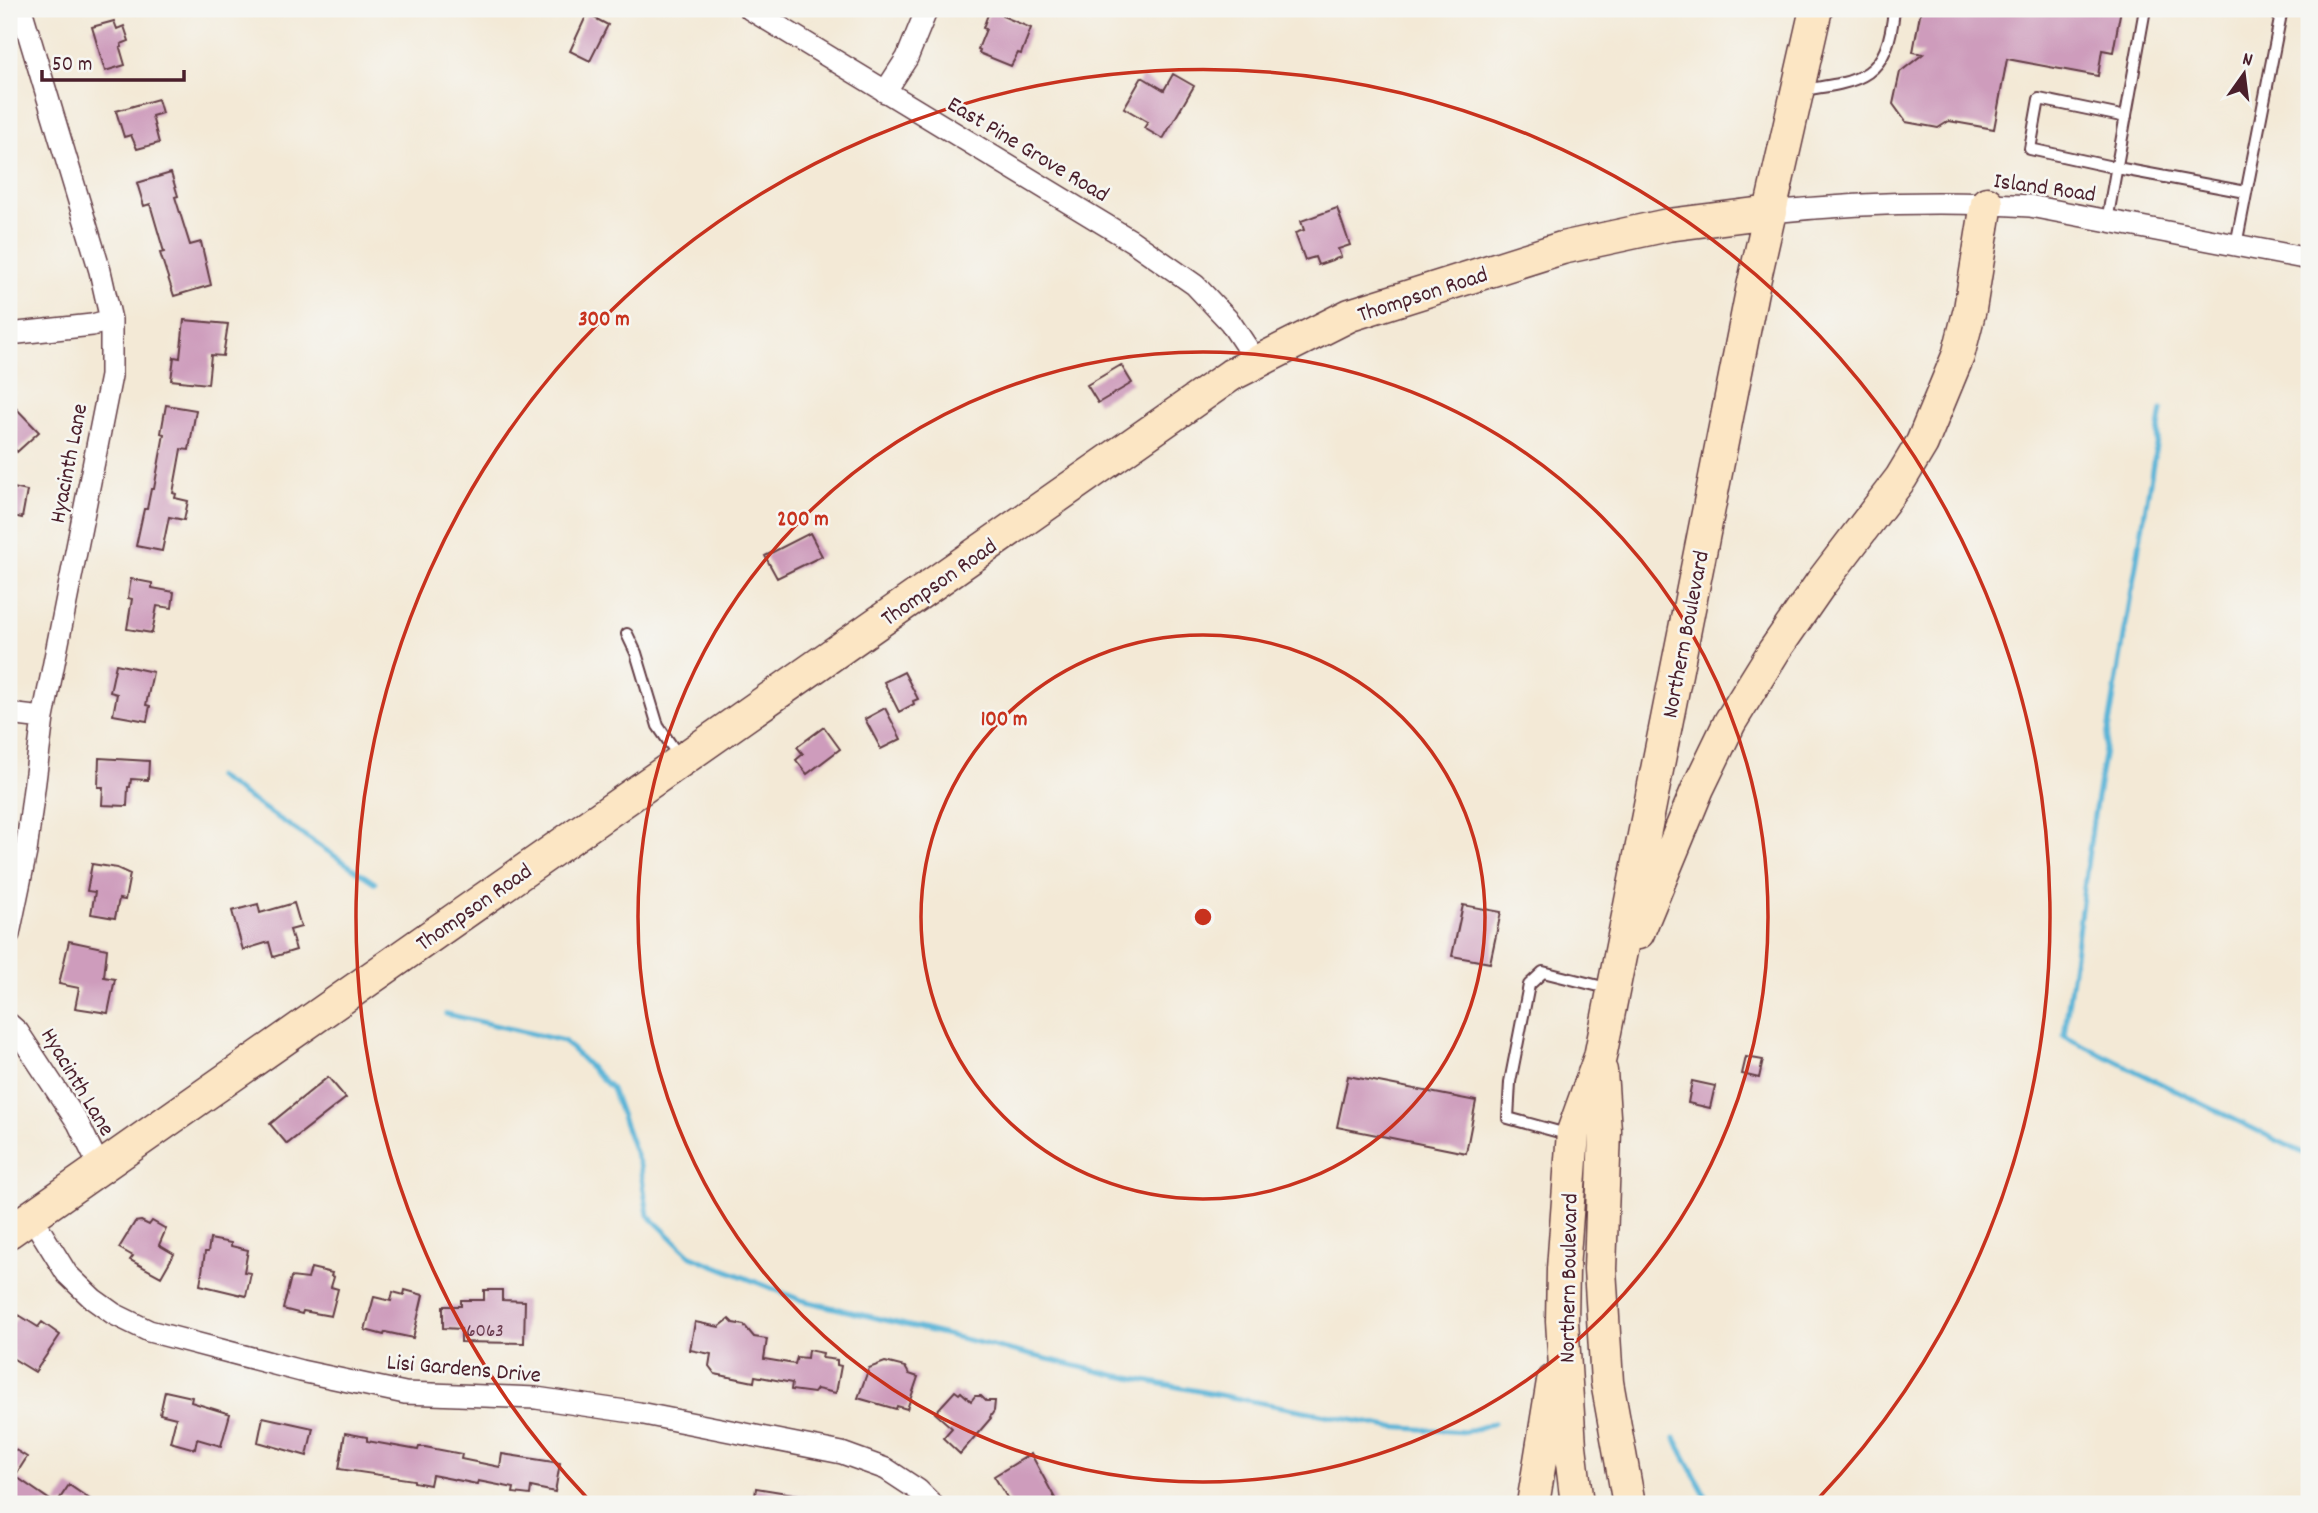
<svg xmlns="http://www.w3.org/2000/svg" width="2318" height="1513" viewBox="0 0 2318 1513" font-family="Dekko,sans-serif">
	<style>
		.lines { fill: none; stroke-linecap: round; stroke-linejoin: round }
		.stream { stroke: #59b4d7; stroke-width: 5 }
		.building { fill: #ce9cbc }
		.lane-casing { stroke: #633d45; stroke-width: 14 }
		.street-casing { stroke: #633d45; stroke-width: 24 }
		.secondary-casing { stroke: #633d45; stroke-width: 35 }
		.lane { stroke: #fff; stroke-width: 10 }
		.street { stroke: #fff; stroke-width: 21 }
		.secondary { stroke: #fce6c4; stroke-width: 32 }
		.ring { fill: none; stroke: #c8321e; stroke-width: 3.5 }
		.labels { text-anchor: middle; stroke-width: 5; stroke-linejoin: round; paint-order: stroke }
		.number-label { font-size: 19px; fill: #6b3e4f }
		.street-label { font-size: 23px; fill: #4a1f2b; stroke: #f6f6f2 }
		.centre { fill: #c8321e; stroke: #f6f6f2; stroke-width: 3.5 }
		.ring-label { font-size: 21px; text-anchor: middle; font-weight: bold; fill: #c8321e; stroke: #f6f6f2; stroke-width: 5; stroke-linejoin: round; paint-order: stroke }
	</style>
	<rect width="100%" height="100%" fill="#f6f6f2"/>
	<filter id="ink" filterUnits="userSpaceOnUse"><feTurbulence type="fractalNoise" baseFrequency=".0143" numOctaves="2"/><feDisplacementMap in="SourceGraphic" scale="14" xChannelSelector="R" yChannelSelector="G"/><feConvolveMatrix kernelMatrix="1 2 1 2 8 2 1 2 1" color-interpolation-filters="sRGB"/></filter>
	<filter id="wash" filterUnits="userSpaceOnUse"><feTurbulence type="fractalNoise" baseFrequency=".00686" numOctaves="4" result="noise"/><feDisplacementMap in="SourceGraphic" scale="28" xChannelSelector="R" yChannelSelector="G"/><feGaussianBlur stdDeviation="1.57" result="paint"/><feColorMatrix in="noise" values="0 0 0 0 0 0 0 0 0 0 0 0 0 0 0 0 0 1.4 0 .05"/><feComposite in="paint" operator="in"/></filter>
	<g filter="url(#wash)">
		<rect width="100%" height="100%" fill="#f3e9d6"/>
		<g class="lines">
			<path class="stream" d="M2162,410L2093,821L2064,1036L2309,1156
				M217,777L375,883
				M446,1014L564,1041L612,1089L640,1166L648,1215L691,1256L801,1300L1114,1375L1389,1427L1465,1432L1494,1423
				M1675,1438L1710,1504"/>
		</g>
		<g id="blocks">
			<path class="building" d="M990,9H1004L1002,16L1031,28L1021,54L1018,53L1011,66L979,53L980,50L978,49L986,29L983,28Z
				M1921,9H2121L2113,52L2102,50L2098,76L2007,59L1994,129L1949,121L1938,128L1906,122L1893,104L1900,72L1923,54L1913,52Z
				M587,14L608,25L590,61L570,51Z
				M114,21L117,29L124,26L129,41L121,44L122,47L120,48L125,65L105,71L92,27Z
				M1173,74L1194,86L1163,139L1144,128L1148,122L1124,108L1142,77L1164,90Z
				M158,99L162,113L152,116L159,143L137,149L131,135L124,137L116,111Z
				M171,173L178,196L175,197L190,245L201,242L211,285L174,296L160,253L164,252L150,204L144,206L137,183Z
				M1337,208L1350,245L1338,249L1341,257L1318,265L1315,257L1305,260L1295,233L1304,230L1301,221Z
				M184,320L228,324L223,356L211,355L208,384L171,380L174,357L180,358Z
				M1121,365L1132,383L1098,403L1087,385Z
				M9,401L39,432L17,452L9,443Z
				M166,405L196,410L189,450L181,449L173,493L176,494L175,498L188,501L184,520L169,517L162,551L136,546L144,509H147L151,489H154L164,434L161,433Z
				M9,487L27,491L22,518L9,515Z
				M810,533L822,556L777,578L765,556Z
				M131,579L152,583V588L174,592L172,608L157,606L152,633L127,629L132,599L128,598Z
				M116,664L153,672L146,705L150,706L147,721L113,715L117,694L110,692Z
				M904,672L918,699L913,701L914,704L899,712L884,682Z
				M885,708L901,739L881,749L865,719Z
				M824,727L840,749L807,774L796,760L803,754L797,747Z
				M99,758L149,761L148,780L131,779L130,787H128L127,806L102,805L103,787H98Z
				M92,864L117,868L130,874L125,900L119,899L115,918L91,914L95,892L87,891Z
				M294,903L301,927L290,930L296,950L273,957L269,942L243,950L232,911L258,904L260,913Z
				M1463,905L1501,912L1490,963L1452,956Z
				M69,941L107,949L104,977L115,979L108,1013L75,1008L79,988L59,984Z
				M1746,1057L1763,1060L1759,1078L1742,1074Z
				M1348,1076L1476,1101L1466,1153L1337,1127Z
				M328,1077L346,1098L287,1144L270,1124Z
				M1692,1081L1715,1086L1710,1108L1688,1103Z
				M141,1221L149,1225L152,1221L166,1229L159,1245L174,1254L161,1277L130,1260L133,1256L119,1248L135,1222Z
				M210,1239L231,1243V1246L248,1250L244,1272L251,1273L246,1296L200,1285L205,1252H208Z
				M311,1268L332,1273L331,1276L334,1277L331,1287L338,1289L331,1316L303,1311L302,1314L283,1309L291,1277L308,1279Z
				M405,1290L423,1295L413,1338L385,1332L384,1335L365,1330L374,1297L391,1301L393,1292L404,1295Z
				M484,1290H502V1300L525,1301L524,1343L461,1342V1329L443,1328V1306H461V1300H484Z
				M19,1315L38,1327L42,1322L60,1335L35,1372L9,1356V1328Z
				M729,1319L733,1323L744,1325L754,1337L767,1339L764,1359L795,1364L797,1357L807,1358L808,1350L823,1353L822,1358L837,1360V1365L841,1366L836,1393L817,1389L814,1393L791,1390L792,1383L755,1376L754,1382L715,1374L709,1366L711,1354L690,1350L695,1322L719,1327Z
				M885,1362L905,1367L909,1374L918,1377L907,1409L897,1406L896,1409L858,1398L869,1368Z
				M165,1391L192,1397L191,1402L230,1414L221,1446L197,1439L195,1449L170,1442L176,1418L160,1414Z
				M955,1391L959,1394L961,1392L971,1401L975,1396H981L986,1401H995L994,1411L990,1417L991,1418L960,1454L943,1438L952,1428L935,1413Z
				M263,1417L313,1428L307,1456L258,1442Z
				M345,1433L367,1437V1441L418,1450L419,1447H425L462,1454L461,1459L500,1467L502,1454L560,1463L555,1492L531,1487L530,1495L513,1493L514,1488L478,1481L477,1484L432,1475L430,1485L414,1482V1480L339,1469Z
				M9,1446L27,1457L15,1476L56,1504L69,1485L97,1504H9Z
				M1031,1454L1056,1500L1048,1504H1011L994,1476Z
				M756,1488L806,1496L805,1504H754Z"/>
		</g>
	</g>
	<g filter="url(#ink)">
		<use href="#blocks" fill-opacity="0" stroke="#633d45" stroke-width="2"/>
		<g class="lines">
			<g class="lane-casing">
				<path id="lane" d="M1801,90C1862,82 1888,78 1894,9
					M2126,117L2039,99L2030,149L2117,168L2246,192
					M2107,221L2145,9
					M2236,245L2282,9
					M627,634L636,653L658,726L680,758
					M1570,1135L1508,1118L1510,1082L1529,985L1543,972L1611,989"/>
			</g>
			<g class="street-casing">
				<path id="street" d="M750,9L1132,241L1195,285L1230,322L1256,361
					M885,92L907,58L927,9
					M1771,212C1857,203 1943,200 2030,206L2309,259
					M9,334L92,325L111,320
					M9,714L43,718
					M9,934L26,852L43,718L111,376V320L100,271L21,9
					M9,1024L18,1032L78,1123L100,1168
					M31,1216L67,1274L93,1299L114,1314L149,1331L301,1371L405,1393L536,1398L639,1413L842,1453L886,1469L918,1490L932,1504"/>
			</g>
			<g class="secondary-casing">
				<path id="secondary" d="M1638,933L1698,788L1730,722L1774,651L1821,583L1901,478L1922,443L1958,356L1970,309L1987,203
					M1601,1071L1605,1131L1600,1269L1607,1382L1629,1504
					M9,1232L1231,375L1350,315L1562,248L1668,225L1771,212
					M1533,1504L1553,1381
					M1577,1504L1570,1446L1562,1321L1563,1269L1573,1132L1600,1057L1752,291L1816,9"/>
			</g>
			<use href="#lane" class="lane"/>
			<use href="#street" class="street"/>
			<use href="#secondary" class="secondary"/>
		</g>
	</g>
	<g class="ring">
		<circle cx="1203" cy="917" r="282"/>
		<circle cx="1203" cy="917" r="565"/>
		<path d="M589 1500A847 847 0 1 1 1817 1500"/>
	</g>
	<g class="labels">
		<g class="number-label">
			<text x="485" y="1336">6063</text>
		</g>
		<g class="street-label">
			<text transform="translate(1029 148) rotate(31)" y="8">East Pine Grove Road</text>
			<text transform="translate(2045 186) rotate(8)" y="8">Island Road</text>
			<text transform="translate(1422 293) rotate(-18)" y="8">Thompson Road</text>
			<text transform="translate(67 463) rotate(-79)" y="8">Hyacinth Lane</text>
			<text transform="translate(938 581) rotate(-35)" y="8">Thompson Road</text>
			<text transform="translate(1684 634) rotate(-79)" y="8">Northern Boulevard</text>
			<text transform="translate(473 906) rotate(-35)" y="8">Thompson Road</text>
			<text transform="translate(79 1081) rotate(59)" y="8">Hyacinth Lane</text>
			<text transform="translate(1567 1278) rotate(-89)" y="8">Northern Boulevard</text>
			<text transform="translate(464 1367) rotate(5)" y="8">Lisi Gardens Drive</text>
		</g>
	</g>
	<circle cx="1203" cy="917" r="10" class="centre"/>
	<g class="ring-label">
		<text x="604" y="325">300 m</text>
		<text x="803" y="525">200 m</text>
		<text x="1004" y="725">100 m</text>
	</g>
	<rect width="2318" height="1513" fill="none" stroke="#f6f6f2" stroke-width="35"/>
	<g transform="translate(2244 74) rotate(14)" stroke="#f6f6f2" stroke-width="5" paint-order="stroke">
	<path d="M0-5L12 26L0 18L-12 26Z" fill="#4a1f2b"/>
	<text y="-10" font-size="19" font-weight="bold" text-anchor="middle" fill="#4a1f2b">N</text>
	</g>
	<path d="M42 70v10h142v-10" fill="none" stroke="#4a1f2b" stroke-width="3.5"/>
	<text x="52" y="70" font-size="21" fill="#4a1f2b" stroke="#f6f6f2" stroke-width="5" paint-order="stroke">50 m</text>
</svg>
